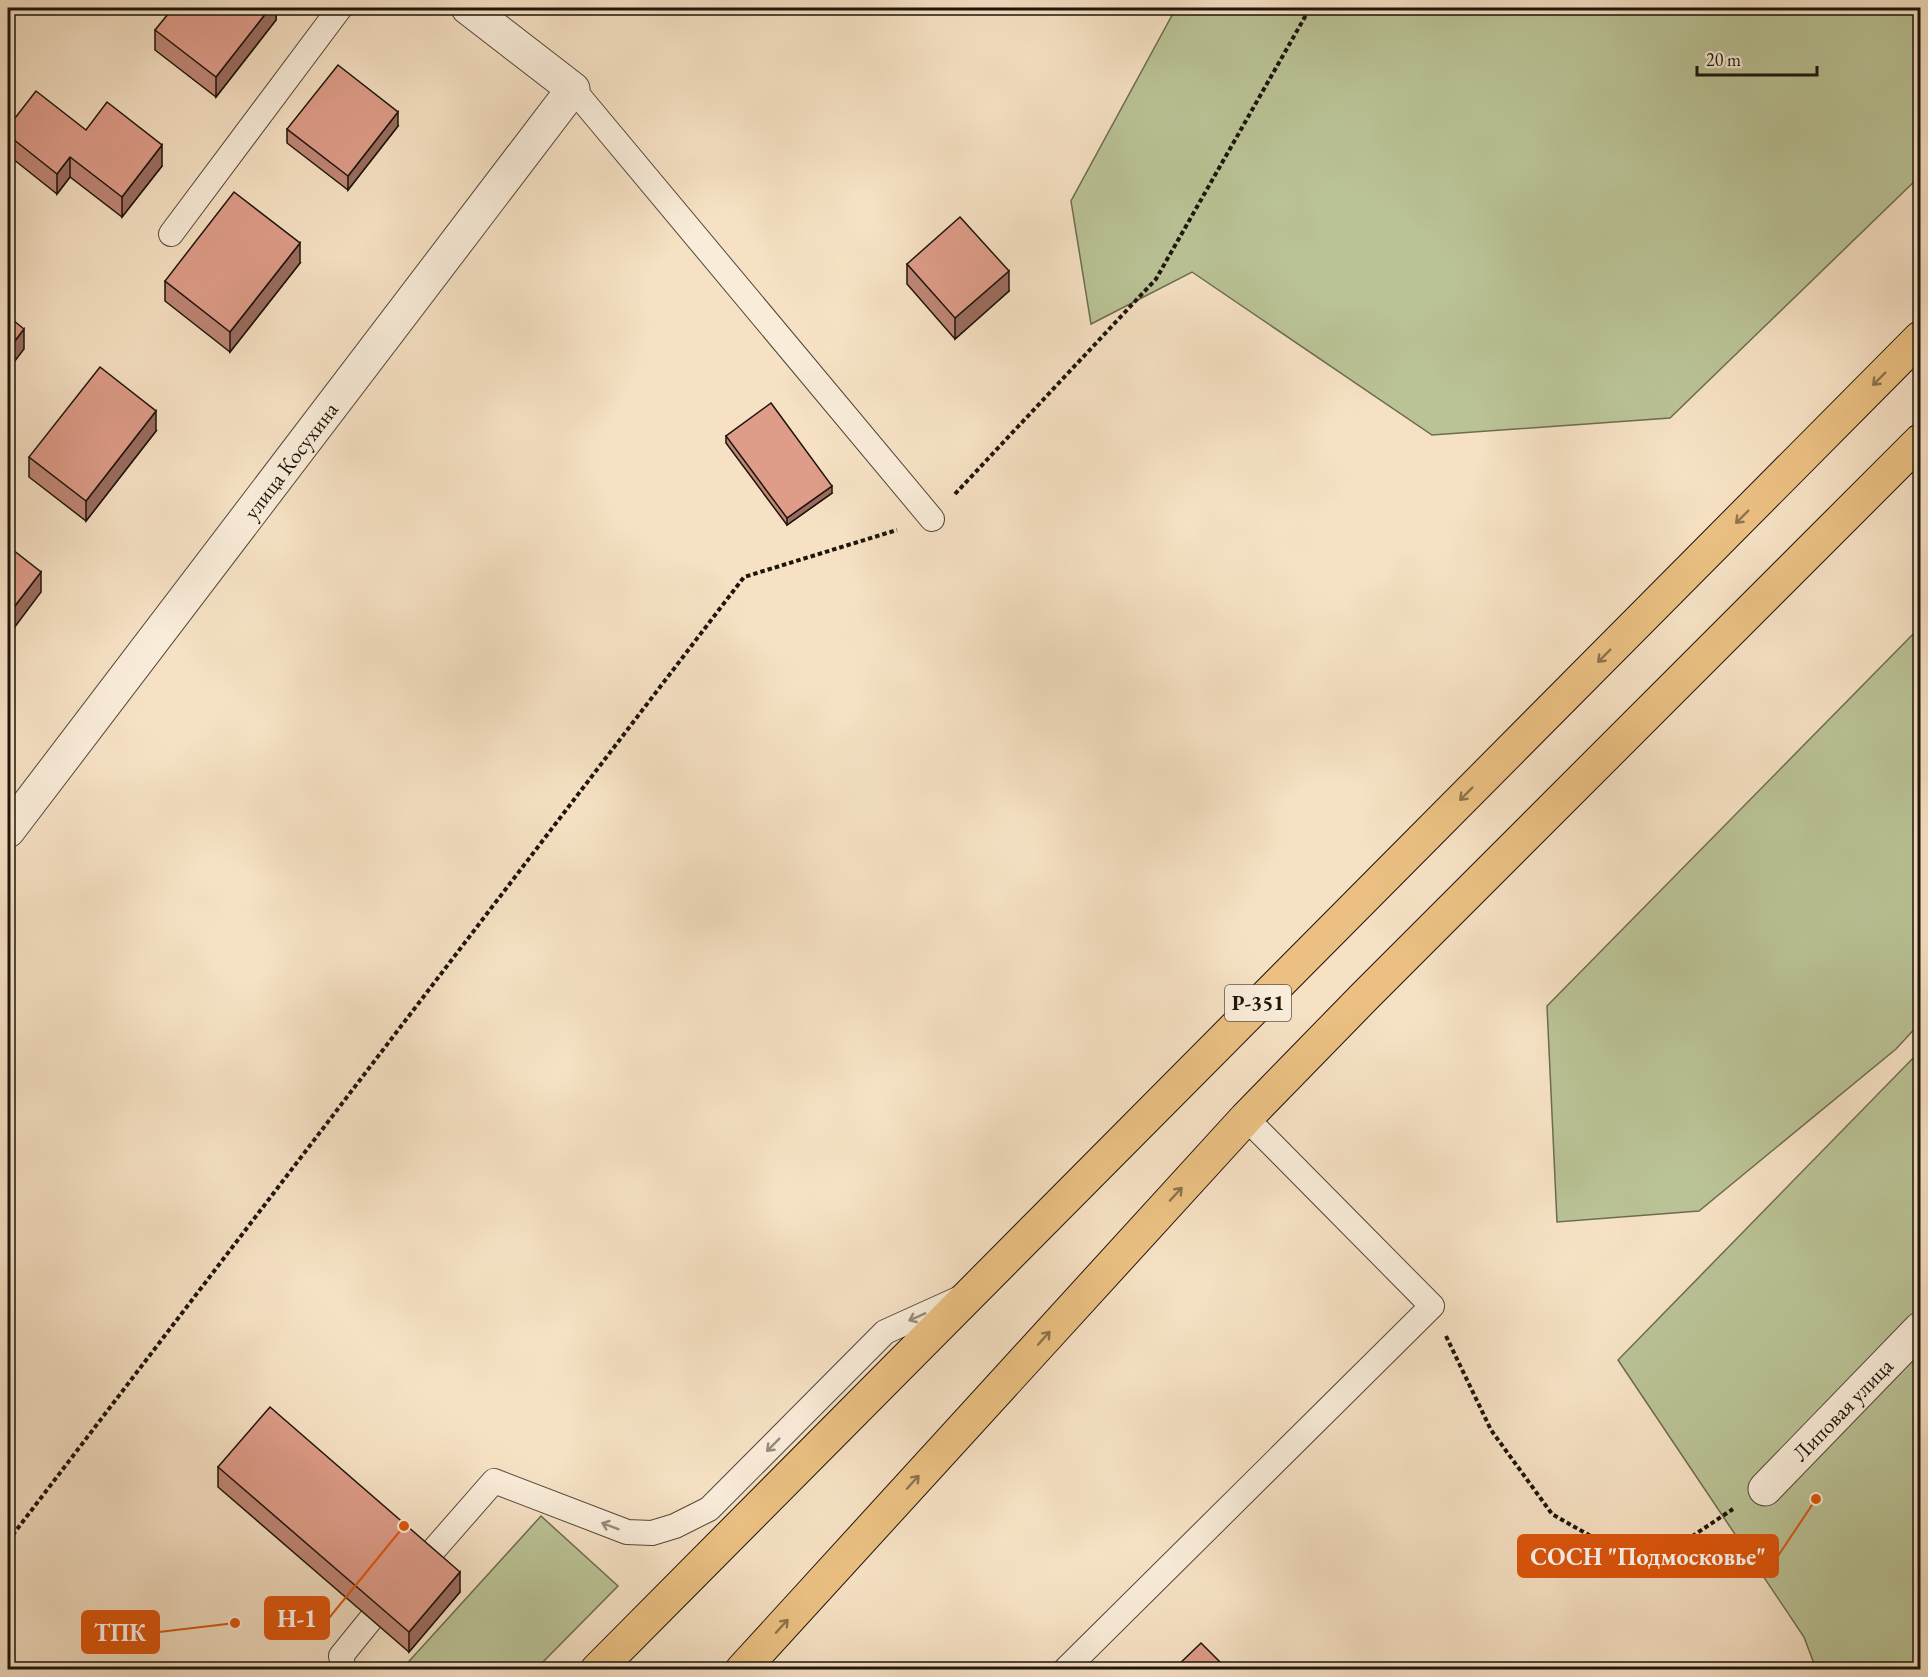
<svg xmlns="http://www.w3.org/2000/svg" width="1928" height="1677" viewBox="0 0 1928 1677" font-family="'EB Garamond',serif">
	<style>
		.green { fill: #bac396; stroke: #6c6c50; stroke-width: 1.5 }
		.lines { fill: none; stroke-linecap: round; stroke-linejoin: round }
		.service-casing { stroke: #534739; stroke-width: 26 }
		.minor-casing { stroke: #534739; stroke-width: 35 }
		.trunk-casing { stroke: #1d140b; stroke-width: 35 }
		.path { stroke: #1d140b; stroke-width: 4; stroke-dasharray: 4.5 3; stroke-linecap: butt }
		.service { stroke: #f9ecd9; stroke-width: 24 }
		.minor { stroke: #f9ecd9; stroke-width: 33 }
		.trunk { stroke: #ebc082; stroke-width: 33 }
		.wall { fill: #bf8676; stroke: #1d140b; stroke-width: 1.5 }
		.shaded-wall { fill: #9b6d60; stroke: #1d140b; stroke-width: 1.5 }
		.building { fill: #de9c89; stroke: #1d140b; stroke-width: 1.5 }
		.oneway { stroke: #8e734c }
		.oneway2 { stroke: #968b7c }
		.labels { text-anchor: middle; stroke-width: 5; stroke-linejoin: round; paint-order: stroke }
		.shield { fill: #f9ecd9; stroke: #5f5549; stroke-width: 1.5 }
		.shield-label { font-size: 21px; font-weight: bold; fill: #1d140b }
		.street-label { font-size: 22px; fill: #1d140b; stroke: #f9ecd9 }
		.leader { fill: none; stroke: #de560c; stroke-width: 2 }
		.callout-dot { fill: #de560c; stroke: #f9ecd9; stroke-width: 2 }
		.callout { fill: #de560c; stroke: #de560c; stroke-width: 2 }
		.callout-label { font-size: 24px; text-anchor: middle; font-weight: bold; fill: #fff }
	</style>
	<rect width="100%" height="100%" fill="#f6e1c4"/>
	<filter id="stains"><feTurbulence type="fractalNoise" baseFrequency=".00333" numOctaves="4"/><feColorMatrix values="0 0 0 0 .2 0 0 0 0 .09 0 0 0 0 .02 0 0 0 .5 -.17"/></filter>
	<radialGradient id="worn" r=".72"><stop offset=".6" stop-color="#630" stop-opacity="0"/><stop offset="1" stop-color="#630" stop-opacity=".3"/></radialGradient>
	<path class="green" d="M1176,8H1920V176L1670,418L1432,435L1192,272L1091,324L1071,201Z
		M1920,627V1023L1896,1049L1699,1211L1557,1222L1547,1006Z
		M1920,1051V1669H1816L1804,1637L1618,1360Z
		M541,1516L618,1586L536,1669H402Z"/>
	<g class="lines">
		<g class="service-casing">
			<path id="service" d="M573,89L932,519
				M171,234L340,8
				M424,1561L494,1481L627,1532L652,1533L675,1526L709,1509L885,1332L958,1299
				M344,1670L341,1656L371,1619
				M1065,1670L1432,1306L1246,1118"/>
		</g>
		<g class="minor-casing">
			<g id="minor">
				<path id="s1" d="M8,831L573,89L468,8"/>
				<path id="s2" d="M1765,1489L1920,1329"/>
			</g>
		</g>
		<g class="trunk-casing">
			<path id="trunk" d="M597,1670L1920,338
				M742,1670L1246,1118L1365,996L1920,441"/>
		</g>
		<path class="path" d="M955,494L1156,279L1310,8
			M1446,1336L1491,1430L1552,1514L1615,1550L1682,1543L1733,1509
			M8,1541L744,577L897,530"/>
		<use href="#service" class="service"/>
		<use href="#minor" class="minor"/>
		<use href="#trunk" class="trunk"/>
	</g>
	<path class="wall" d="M276,8V20L216,97L155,50V30Z
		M398,126L348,190L287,143V129Z
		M8,127L86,130L162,166L122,217L70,177L57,194L8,155Z
		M300,263L230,352L165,301V281Z
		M907,264L1009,291L955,339L907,284Z
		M156,431L86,521L29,477V457Z
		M726,436L832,493L787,525L726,443Z
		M218,1467L460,1592L409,1652L218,1487Z"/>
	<path class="shaded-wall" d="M270,8H276V20L216,97V77Z
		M398,112V126L348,190V176Z
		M162,145V166L122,217V197Z
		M70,157V177L57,194V174Z
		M300,243V263L230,352V332Z
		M1009,271V291L955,339V318Z
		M24,329V349L8,370V350Z
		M156,411V431L86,521V501Z
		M832,486V493L787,525V518Z
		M41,572V592L8,636V615Z
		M460,1572V1592L409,1652V1632Z"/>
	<path class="building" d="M173,8H270L216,77L155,30Z
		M338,65L398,112L348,176L287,129Z
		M36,91L86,130L107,102L162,145L122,197L70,157L57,174L8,135V127Z
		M234,192L300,243L230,332L165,281Z
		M960,217L1009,271L955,318L907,264Z
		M8,316L24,329L8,350Z
		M100,367L156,411L86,501L29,457Z
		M771,403L832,486L787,518L726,436Z
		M8,546L41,572L8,615Z
		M270,1407L460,1572L409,1632L218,1467Z
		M1201,1643L1228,1670H1173Z"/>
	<defs><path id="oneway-shaft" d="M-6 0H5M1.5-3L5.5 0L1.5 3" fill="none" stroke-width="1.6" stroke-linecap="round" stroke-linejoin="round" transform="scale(1.5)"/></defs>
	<g class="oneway">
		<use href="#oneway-shaft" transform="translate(1879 379) rotate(135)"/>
		<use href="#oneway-shaft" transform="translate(1742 517) rotate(135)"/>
		<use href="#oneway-shaft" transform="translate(1604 656) rotate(135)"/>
		<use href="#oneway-shaft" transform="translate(1466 794) rotate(135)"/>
		<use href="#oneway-shaft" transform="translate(1176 1194) rotate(-47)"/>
		<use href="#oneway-shaft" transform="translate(1044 1338) rotate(-48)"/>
		<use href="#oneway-shaft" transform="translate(913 1482) rotate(-48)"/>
		<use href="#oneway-shaft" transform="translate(782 1626) rotate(-48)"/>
	</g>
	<g class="oneway2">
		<use href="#oneway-shaft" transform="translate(917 1317) rotate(156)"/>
		<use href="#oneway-shaft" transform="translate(773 1445) rotate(135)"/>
		<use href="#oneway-shaft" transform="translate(610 1526) rotate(-159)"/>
	</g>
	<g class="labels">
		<rect class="shield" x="1225" y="985" width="66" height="36" rx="4.5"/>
		<g class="shield-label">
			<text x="1258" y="1010">Р-351</text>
		</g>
		<g class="street-label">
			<text dy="8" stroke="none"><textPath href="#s1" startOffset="466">улица Косухина</textPath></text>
			<text dy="8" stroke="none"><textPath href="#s2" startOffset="111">Липовая улица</textPath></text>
		</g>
	</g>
	<path class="leader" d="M1816 1499L1778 1556M404 1526L329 1618M235 1623L159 1632"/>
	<g class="callout-dot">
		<circle cx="1816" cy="1499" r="6"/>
		<circle cx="404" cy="1526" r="6"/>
		<circle cx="235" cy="1623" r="6"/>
	</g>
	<g class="callout">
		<rect x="1518" y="1535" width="260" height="42" rx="6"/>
		<rect x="265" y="1597" width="64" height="42" rx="6"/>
		<rect x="82" y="1611" width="77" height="42" rx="6"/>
	</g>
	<g class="callout-label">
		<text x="1648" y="1565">СОСН "Подмосковье"</text>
		<text x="297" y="1627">Н-1</text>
		<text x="120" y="1641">ТПК</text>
	</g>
	<rect width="1928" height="1677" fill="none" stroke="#f6e1c4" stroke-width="30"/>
	<rect x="9" y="9" width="1910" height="1659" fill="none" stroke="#1d140b" stroke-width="3"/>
	<rect x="15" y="15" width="1898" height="1647" fill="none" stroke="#1d140b" stroke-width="1.5"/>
	<path d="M1697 66v9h120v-9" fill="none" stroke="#1d140b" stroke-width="3"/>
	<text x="1706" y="66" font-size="18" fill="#1d140b" stroke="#f9ecd9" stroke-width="4.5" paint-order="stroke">20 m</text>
	<rect width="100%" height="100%" filter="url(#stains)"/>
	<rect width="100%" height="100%" fill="url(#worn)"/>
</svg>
